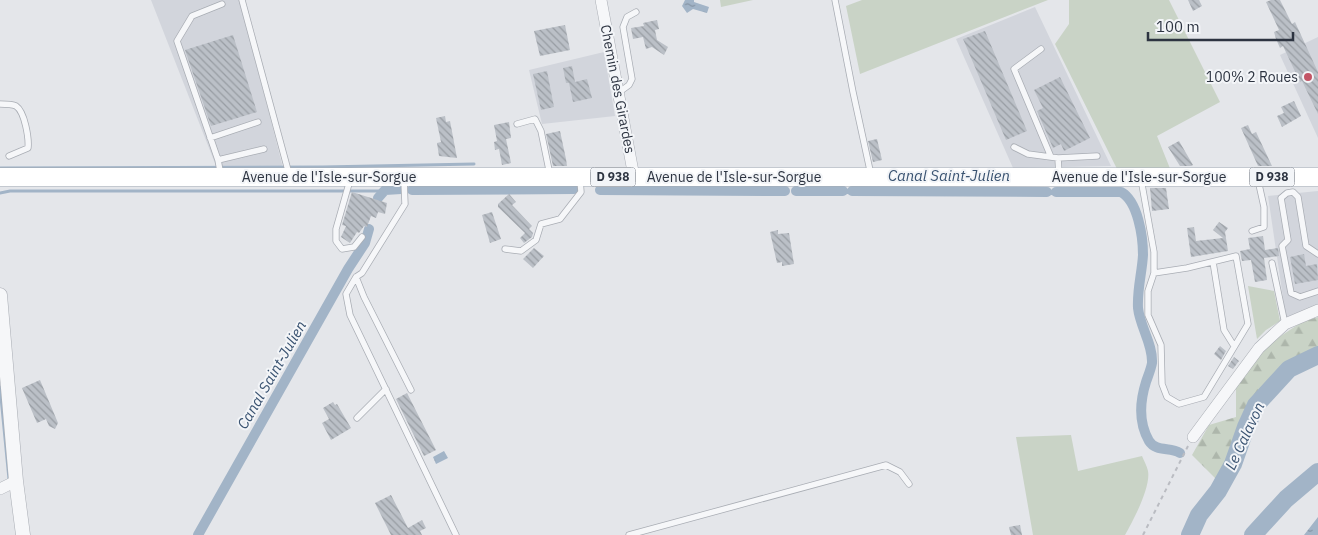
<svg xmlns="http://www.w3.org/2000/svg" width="1318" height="535" viewBox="0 0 1318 535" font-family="'IBM Plex Sans',sans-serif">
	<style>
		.built { fill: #d2d5dc }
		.grass { fill: #c9d3c6 }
		.forest { fill: url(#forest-firs) }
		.water { fill: url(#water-ripples) }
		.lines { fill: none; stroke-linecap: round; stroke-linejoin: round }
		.stream { stroke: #a2b4c7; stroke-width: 3 }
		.canal { stroke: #a2b4c7; stroke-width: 10 }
		.river { stroke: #a2b4c7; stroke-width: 18 }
		.building { fill: url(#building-back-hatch) }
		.service-casing { stroke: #a9adb4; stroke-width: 7 }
		.minor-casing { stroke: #a9adb4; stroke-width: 12 }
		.tertiary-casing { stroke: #a9adb4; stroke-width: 15 }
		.primary-casing { stroke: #a4abb5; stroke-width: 19 }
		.path { stroke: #babcc2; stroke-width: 2; stroke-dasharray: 4 4; stroke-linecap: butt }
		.service { stroke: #f6f7f9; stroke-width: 5.5 }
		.minor { stroke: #f6f7f9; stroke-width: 11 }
		.tertiary { stroke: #f6f7f9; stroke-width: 14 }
		.primary { stroke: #fff; stroke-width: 18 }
		.poi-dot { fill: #c35566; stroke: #f3f5f8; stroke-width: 2 }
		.labels { text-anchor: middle; stroke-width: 4; stroke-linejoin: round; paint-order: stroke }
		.shield { fill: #f3f5f8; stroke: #686e78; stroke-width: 1 }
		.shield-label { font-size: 12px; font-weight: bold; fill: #2d3441 }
		.poi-label { font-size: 14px; fill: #2d3441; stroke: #f3f5f8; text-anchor: end }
		.street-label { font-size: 14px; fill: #2d3441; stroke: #f3f5f8 }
		.water-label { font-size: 15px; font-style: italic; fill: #3a5371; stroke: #f3f5f8 }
	</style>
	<defs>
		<pattern id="forest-firs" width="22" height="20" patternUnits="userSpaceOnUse" patternTransform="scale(1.25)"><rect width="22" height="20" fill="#c9d3c6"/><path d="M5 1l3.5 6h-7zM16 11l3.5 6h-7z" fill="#adb6ab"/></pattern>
		<pattern id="water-ripples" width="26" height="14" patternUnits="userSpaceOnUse" patternTransform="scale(1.25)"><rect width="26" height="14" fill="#a2b4c7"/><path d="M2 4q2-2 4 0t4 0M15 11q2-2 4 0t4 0" fill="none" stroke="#8493a3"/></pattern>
		<pattern id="building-back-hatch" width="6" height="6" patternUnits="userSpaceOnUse" patternTransform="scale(1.25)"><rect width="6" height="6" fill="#bbc0c7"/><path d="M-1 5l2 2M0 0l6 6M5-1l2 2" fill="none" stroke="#989da3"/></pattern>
	</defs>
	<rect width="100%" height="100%" fill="#e4e6ea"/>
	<path class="built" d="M151,0H240L283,168L216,166Z
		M1035,7L1111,166L1013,168L956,39Z
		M1318,37V138L1280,55Z
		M604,52L615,116L542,124L529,70Z
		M1318,191V305L1286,318L1268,196Z"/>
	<path class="grass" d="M720,0H753L721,7Z
		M862,0H1048L860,74L846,6Z
		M1069,0H1169L1220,102L1157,136L1171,171L1117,169L1055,44L1069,24Z
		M1248,286L1274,291L1280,321L1266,330L1257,339Z
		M1071,435L1078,471L1142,456C1144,461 1147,466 1148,471C1151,487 1133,521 1125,535H1033L1016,437Z"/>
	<path class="forest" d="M1318,317V351L1285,367L1260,393L1244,416L1227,466L1217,480L1192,455L1209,425L1236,417V385L1270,343L1302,322Z"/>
	<path class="water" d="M685,0H694V2L709,7L707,13L693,9L687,13L682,6Z
		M444,451L448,458L436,464L433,457Z
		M1318,517V535H1304Z"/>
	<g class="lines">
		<path class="stream" d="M0,168L323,167L474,164
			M0,193L10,191H383
			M0,387L9,479"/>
		<path class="canal" d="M412,190L574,189
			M600,190L785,191
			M796,191H843
			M852,191L1047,192
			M1056,192H1121C1138,201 1143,237 1143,255C1142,273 1137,289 1138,308C1140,327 1153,344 1152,363C1151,369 1148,376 1146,382C1140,401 1138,422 1149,441C1156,452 1170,447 1180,453
			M378,198L385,190L401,189
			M198,535L348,269L365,243L369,229"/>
		<path class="river" d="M1190,535L1199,515L1218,491L1233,464L1246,427L1256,405L1289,369L1318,355
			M1253,535L1286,499L1318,472"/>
	</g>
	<path class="building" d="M1188,0H1199L1202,6L1193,11Z
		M1271,0H1280L1292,24L1295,22L1318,72V114L1302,81L1300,82L1283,46L1280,48L1276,39L1274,32L1279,30L1266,2Z
		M657,20L659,29L655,30L657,40L668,47L664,55L652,47L646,49L643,37L633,39L631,28L644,26L643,23Z
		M565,25L570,50L540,56L534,31Z
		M985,31L1027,131L1006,140L963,39Z
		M233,35L257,112L211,126L185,50Z
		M572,66L575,82L587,79L592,98L573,102L569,83H566L563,68Z
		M547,71L554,107L541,110L533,74Z
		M1060,77L1090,138L1064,151L1061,144L1053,148L1037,111L1043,108L1034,90Z
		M1294,101L1301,116L1282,127L1277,116L1284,113L1281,107Z
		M445,116L446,122L450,121L457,158L439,156L437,143L441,142L436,118Z
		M509,122L511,138L506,139L511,163L502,165L499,149L495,150L494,142L497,141L494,125Z
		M1248,125L1252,134L1256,132L1272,166H1258L1241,128Z
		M560,131L566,159L567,166H553L546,134Z
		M877,139L882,160L873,162L868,141Z
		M1179,141L1193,165L1191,166H1180L1168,147Z
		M1150,188H1166L1169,209L1152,211Z
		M352,192L387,203L385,214L378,212L376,218L371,216L367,227L364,226L359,233L357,232L350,243L341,237L346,226L342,225Z
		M509,194L516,202L512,205L532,226L529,229L533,233L532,237L524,243L520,238L525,233L498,207V204Z
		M492,212L501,239L490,243L482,215Z
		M1219,222L1228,228L1225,232L1228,251L1191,257L1187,228L1194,227L1196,241L1223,238L1213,230Z
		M778,230V234L789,233L794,264L782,266V262L777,263L770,232Z
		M1263,236L1265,250L1278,248L1279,256L1264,258L1267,280L1255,282L1251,260L1242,261L1240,251L1250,249L1248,238Z
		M534,248L544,256L533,268L523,259Z
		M1304,254L1306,266L1317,264L1318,280L1295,284L1290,257Z
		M1220,346L1226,351L1221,360L1214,354Z
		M1234,357L1239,361L1233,369L1228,366Z
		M40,380L58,423L55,429L49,426L46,419L37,423L22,388Z
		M407,393L436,450L424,456L396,399Z
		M333,402L335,405L337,404L351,428L331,440L322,423L329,419L323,408Z
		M391,495L408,528L422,520L426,528L420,531L422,535H391L375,503Z
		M1020,525L1022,535H1011L1009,527Z"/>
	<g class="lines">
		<g class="service-casing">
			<path id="service" d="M242,0L289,174
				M835,0L853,92L871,175
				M1041,49L1014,69L1051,157
				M618,93L629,85L632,79L623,27L627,17L636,12
				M0,104C5,104 12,104 16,106C25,112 29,139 28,148L9,156
				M517,124L535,119L541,131L550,175
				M210,138L258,122
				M1014,147L1028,154L1058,158L1059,175
				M1058,158L1097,156
				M218,160L264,149
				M221,176L218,160L177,41L192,16L222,4
				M1141,179L1154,252V273L1148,291V315L1161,345L1162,384L1167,397L1179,404L1204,397L1248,324L1236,256L1187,268L1154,273
				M350,180L336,229V241L342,249L354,247L362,237
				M404,180L405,204L362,273L356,277L364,297L411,390
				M1252,231L1264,227V207L1258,180
				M505,249L521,251L536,240L541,224L560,219L581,192L580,179
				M1318,254L1306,246L1298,197L1293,192L1287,193L1281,198L1288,240L1282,246L1291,293L1300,297L1318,291
				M1213,262L1224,330L1234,346
				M1272,263L1285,324
				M356,277L346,294L350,315L456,535
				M357,418L386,389
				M629,535L886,465L900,472L909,484"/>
		</g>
		<g class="minor-casing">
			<path id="minor" d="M601,0L634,177
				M1193,437L1259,348L1285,324L1318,310
				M0,489L16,481"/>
		</g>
		<g class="tertiary-casing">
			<path id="tertiary" d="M0,295L16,481L23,535"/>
		</g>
		<g class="primary-casing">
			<path id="primary" d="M0,177H1318"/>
		</g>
		<path class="path" d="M1143,535L1188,446"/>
		<use href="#service" class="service"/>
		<use href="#minor" class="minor"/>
		<use href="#tertiary" class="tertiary"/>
		<use href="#primary" class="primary"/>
	</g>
	<circle class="poi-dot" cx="1308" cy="77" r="5"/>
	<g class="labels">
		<g class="shield">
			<rect x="590.5" y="167.5" width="45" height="19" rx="4"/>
			<rect x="1249.5" y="167.5" width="45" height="19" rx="4"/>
		</g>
		<g class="shield-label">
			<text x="613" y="181">D 938</text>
			<text x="1272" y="181">D 938</text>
		</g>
		<g class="poi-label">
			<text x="1298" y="82">100% 2 Roues</text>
		</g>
		<g class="street-label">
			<text transform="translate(618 89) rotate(79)" y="5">Chemin des Girardes</text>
			<text x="329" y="182">Avenue de l'Isle-sur-Sorgue</text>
			<text x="734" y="182">Avenue de l'Isle-sur-Sorgue</text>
			<text x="1139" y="182">Avenue de l'Isle-sur-Sorgue</text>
		</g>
		<g class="water-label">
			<text x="949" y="181">Canal Saint-Julien</text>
			<text transform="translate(272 375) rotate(-60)" y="5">Canal Saint-Julien</text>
			<text transform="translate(1245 436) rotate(-65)" y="5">Le Calavon</text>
		</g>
	</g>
	<path d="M1148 32v8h145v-8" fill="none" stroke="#2d3441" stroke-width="2.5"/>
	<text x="1156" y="32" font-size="15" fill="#2d3441" stroke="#f3f5f8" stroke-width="4" paint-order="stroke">100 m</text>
</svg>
